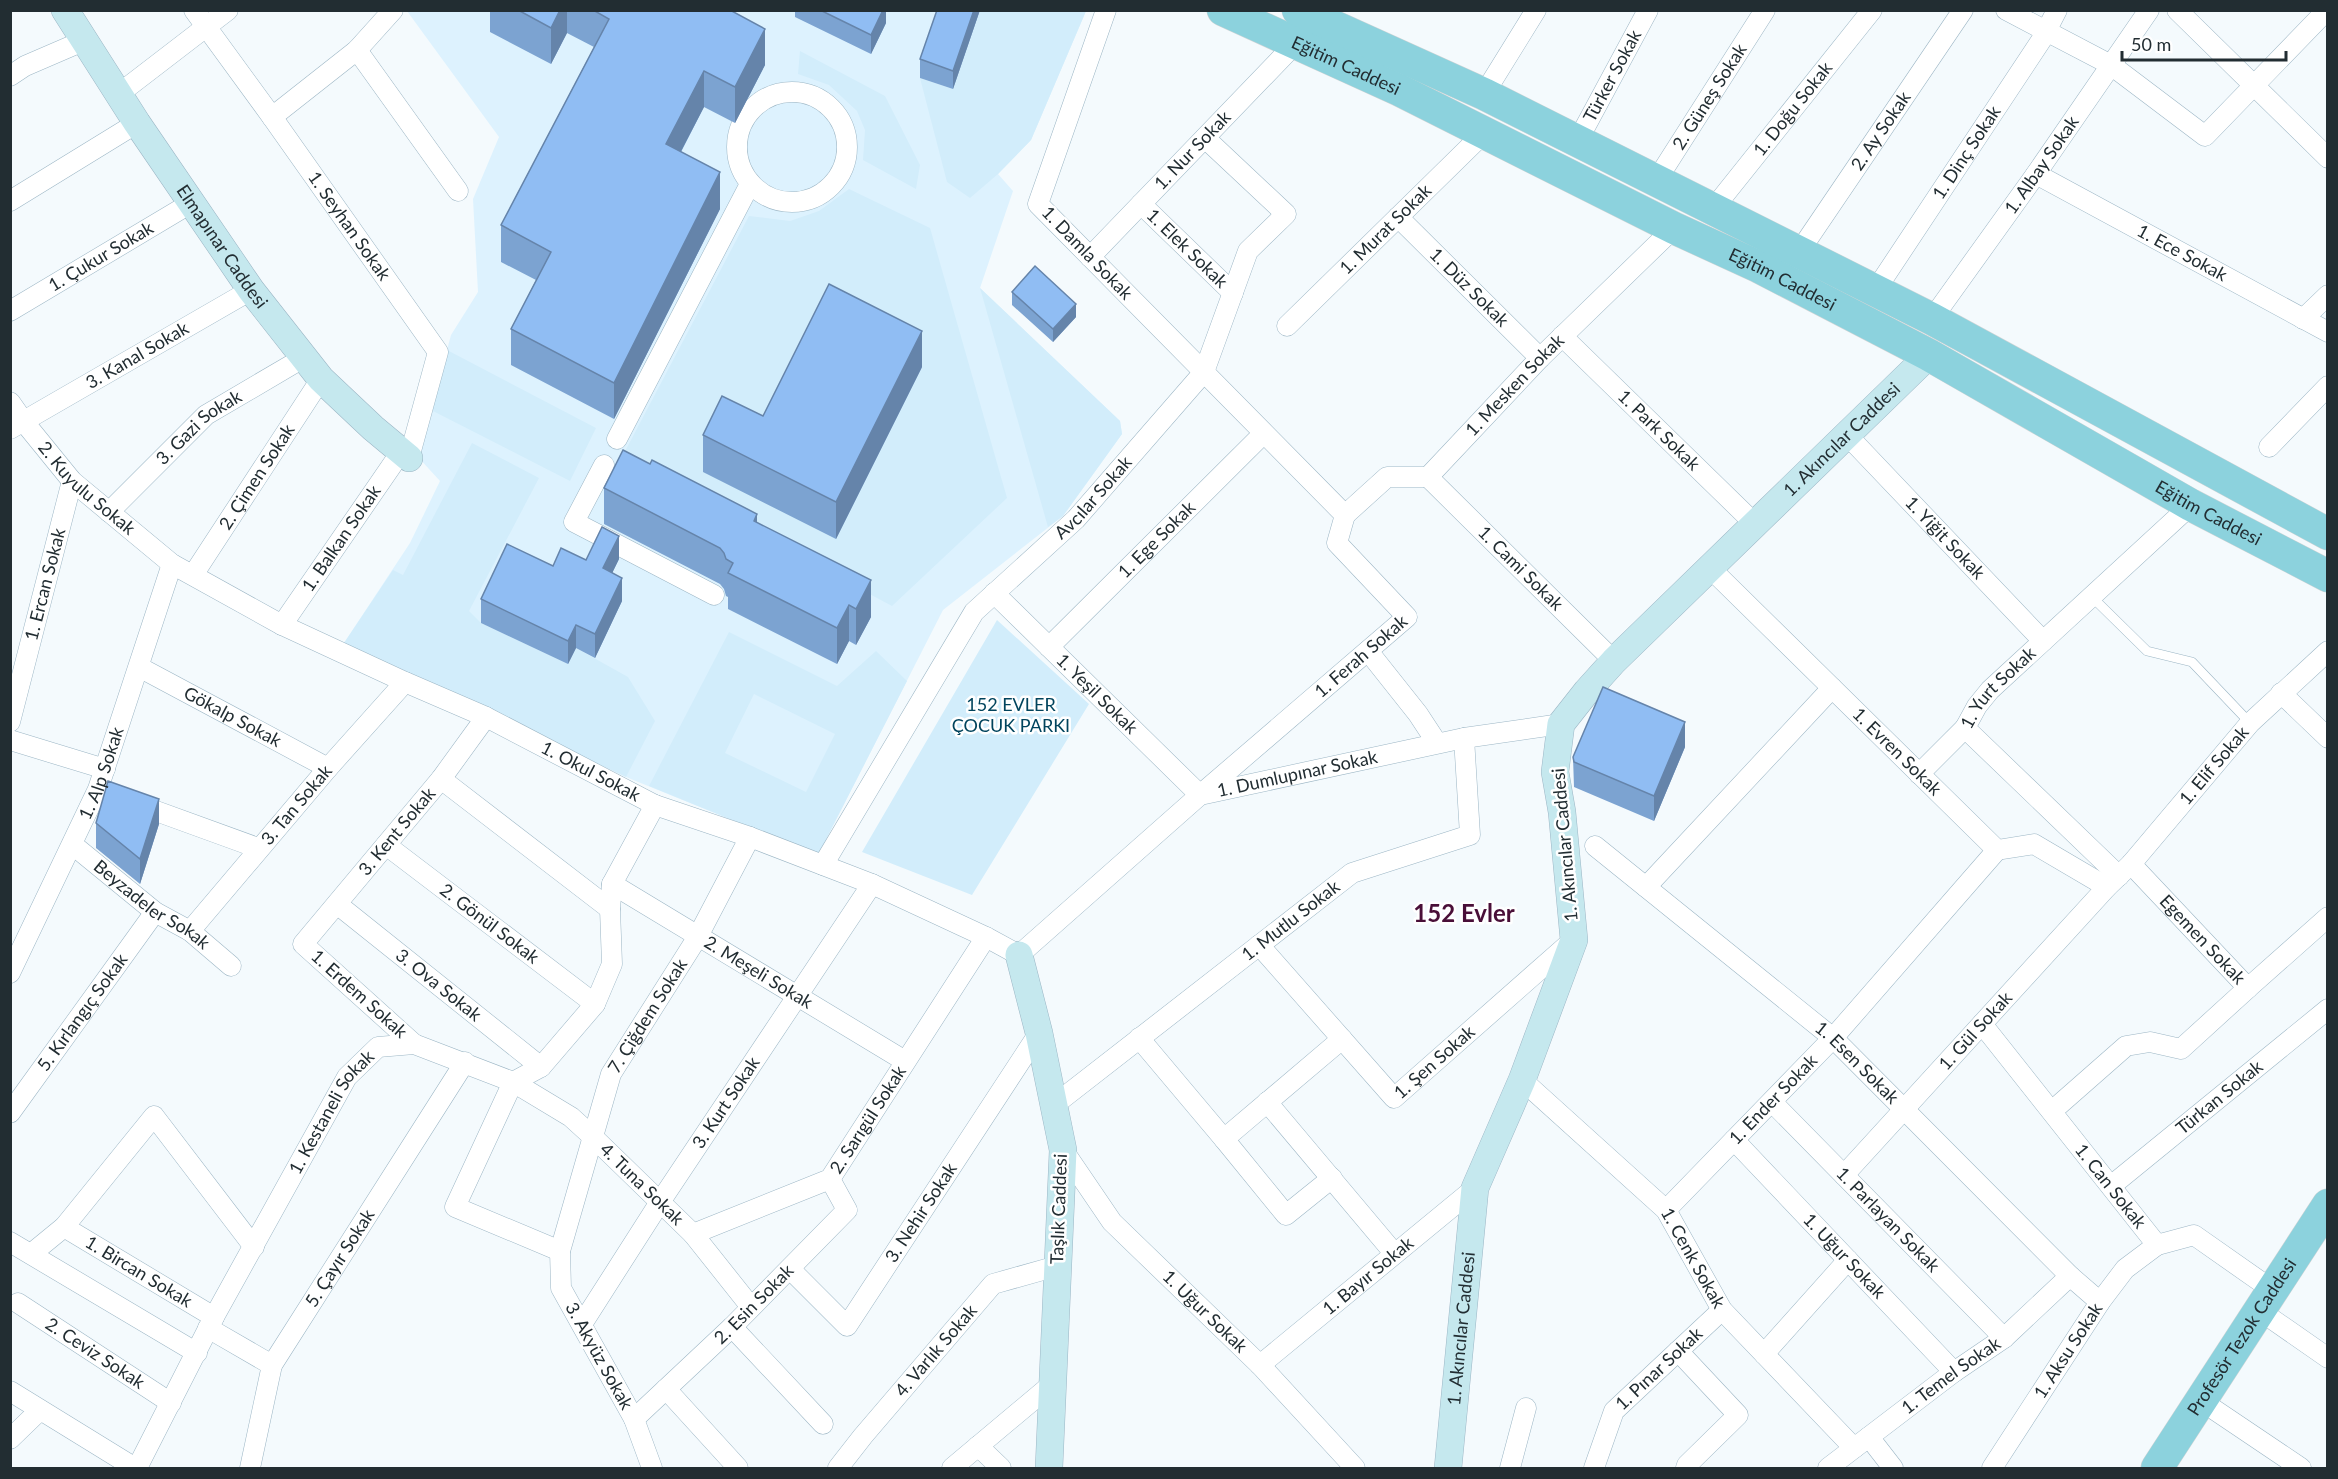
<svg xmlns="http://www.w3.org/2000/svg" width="2338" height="1479" viewBox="0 0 2338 1479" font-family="Lato,sans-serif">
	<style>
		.built { fill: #ddf2fe }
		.green { fill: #d2edfb; fill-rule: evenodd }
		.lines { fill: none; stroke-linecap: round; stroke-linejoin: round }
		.lane-casing { stroke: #9cb6c5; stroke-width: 10 }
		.street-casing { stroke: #9cb6c5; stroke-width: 21 }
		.secondary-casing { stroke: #9cb6c5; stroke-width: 28 }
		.primary-casing { stroke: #d3d5d6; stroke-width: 33 }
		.lane { stroke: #fff; stroke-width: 9 }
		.street { stroke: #fff; stroke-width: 20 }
		.secondary { stroke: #c5e8ee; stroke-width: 27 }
		.primary { stroke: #8cd2dd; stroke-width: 32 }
		.wall { fill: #7ca3d1 }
		.shaded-wall { fill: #6584aa }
		.building { fill: #90bdf3; stroke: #6584aa; stroke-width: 1.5 }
		.labels { text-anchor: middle; stroke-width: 5; stroke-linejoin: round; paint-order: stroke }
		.street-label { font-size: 18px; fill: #222d32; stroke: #fff }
		.park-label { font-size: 18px; fill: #01445d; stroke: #fff }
		.district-label { font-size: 24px; font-weight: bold; fill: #490f38; stroke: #fff }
	</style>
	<rect width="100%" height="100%" fill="#f4fafd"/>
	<path class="built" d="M407,11H1086L1031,140L998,174L1013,191L980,288L1120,421L1122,434L1063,516L943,610L818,855L626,777L344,643L410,543L440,481L418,457L451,335L478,292L473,199L499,137Z"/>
	<path class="green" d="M980,11H1086L1031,140L998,174L970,198L947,182L920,78L953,89Z
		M800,51L885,96L920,165L916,189L863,160L865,130L857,111L829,85L798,74Z
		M849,189L930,228L1007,498L892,606L763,537L612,476L749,216L790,221L819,211Z
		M980,288L1120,421L1122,434L1063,516L1048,527Z
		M447,350L596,428L570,481L431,410Z
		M472,443L539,478L469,611L481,623L568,664L576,648L628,677L655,721L626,777L344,643L393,570L403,575Z
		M997,620L1089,704L972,895L862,852Z
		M729,632L837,686L876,651L907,681L818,855L649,786ZM754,694L835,734L806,792L725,753Z"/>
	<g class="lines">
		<g class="lane-casing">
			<path id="lane" d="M2091,596L2147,651L2192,662L2250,723"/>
		</g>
		<g class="street-casing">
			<g id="street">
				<path id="s1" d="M194,10L272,117L438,352L409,458"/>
				<path d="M2006,10L2111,65L2205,136L2327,10"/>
				<path d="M2177,10L2328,158"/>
				<path d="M357,50L458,191"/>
				<path d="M10,76L25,66L83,41"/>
				<circle cx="792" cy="147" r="55"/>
				<path d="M120,93L228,10"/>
				<path d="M1484,94L1536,10"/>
				<path d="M272,117L357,50L393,10"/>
				<path id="s2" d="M1577,142L1648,10"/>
				<path id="s3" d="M2036,174L2328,332"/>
				<path id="s4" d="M1656,181L1765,10"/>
				<path d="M10,201L137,123"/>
				<path id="s5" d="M1141,204L1233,293"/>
				<path id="s6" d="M1713,209L1872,10"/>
				<path id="s7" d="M1398,217L1540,358"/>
				<path id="s8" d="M1799,252L1963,10"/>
				<path id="s9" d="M1090,257L1296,43"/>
				<path id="s10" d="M1875,291L2042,39L2057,10"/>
				<path id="s11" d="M10,311L191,203"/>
				<path id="s12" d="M1932,319L2036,174L2149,10"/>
				<path d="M2303,319L2328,295"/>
				<path id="s13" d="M1287,326L1485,132"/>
				<path id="s14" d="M1562,336L1755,524"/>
				<path id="s15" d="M10,402L24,422L72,481L172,564L282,625L405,682L486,717L655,805L750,837L872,884L986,937L1019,955L1200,795L1464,738L1561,724"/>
				<path id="s16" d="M10,429L251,290"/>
				<path id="s17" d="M1847,435L2043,641"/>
				<path d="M617,439L750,184"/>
				<path d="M2269,447L2328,386"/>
				<path d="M604,465L574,522L714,595"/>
				<path id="s18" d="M1428,477L1614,661"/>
				<path id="s19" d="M109,512L206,415L303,358"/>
				<path id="s20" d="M1345,515L1387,477H1428L1540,358L1674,228"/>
				<path id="s21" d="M1710,568L1997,850L2034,844L2107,887"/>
				<path id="s22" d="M193,575L321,379"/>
				<path id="s23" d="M994,593L1200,795L1407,617L1337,543L1345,515L1038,204L1106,10"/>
				<path id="s24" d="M282,625L401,452"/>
				<path id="s25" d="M1049,647L1263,434"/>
				<path d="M1368,651L1418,714L1437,743"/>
				<path id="s26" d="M139,667L328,768"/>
				<path d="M2281,693L2328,738"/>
				<path id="s27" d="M10,722L72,481"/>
				<path d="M10,740L105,769"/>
				<path d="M1919,774L1965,728"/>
				<path d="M441,779L610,909"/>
				<path d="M134,803L258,848"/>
				<path id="s28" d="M73,845L155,912L190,931L231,966"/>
				<path id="s29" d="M386,845L595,1004"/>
				<path id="s30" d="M1595,846L1833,1038L2070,1276L2100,1302"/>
				<path id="s31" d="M2131,864L2248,988L2328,917"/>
				<path id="s32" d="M823,865L974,612L1076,519L1204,372L1248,251L1286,214L1205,138"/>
				<path id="s33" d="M2119,876L1965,728L1977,706L1990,690L2191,505"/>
				<path id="s34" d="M612,884L905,1061"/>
				<path d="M1646,887L1832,688"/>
				<path id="s35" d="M337,904L541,1067"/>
				<path id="s36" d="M190,931L328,768L405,682"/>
				<path id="s37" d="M1259,945L1394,1098L1572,941"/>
				<path id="s38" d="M10,973L98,789L172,564"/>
				<path id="s39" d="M1982,1024L2157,1245L2194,1235L2271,1289"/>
				<path d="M1139,1038L1224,1139L1342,1039"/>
				<path id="s40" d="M414,1044L303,944L441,779L486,717"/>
				<path id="s41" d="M1522,1080L1666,1210L1722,1310L1854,1448"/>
				<path d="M1267,1102L1394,1253"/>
				<path id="s42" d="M1772,1102L2004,1338"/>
				<path id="s43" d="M1054,1105L1352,873L1470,835L1464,738"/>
				<path d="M2052,1111L2126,1046L2150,1042L2181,1049L2248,988"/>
				<path id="s44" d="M10,1113L155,912"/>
				<path d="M1224,1139L1286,1215L1332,1178"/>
				<path id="s45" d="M1734,1140L1954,1372"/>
				<path id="s46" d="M1063,1150L1112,1222L1260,1365L1355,1468"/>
				<path id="s47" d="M1844,1175L2107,887L2131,864L2250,723L2328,651"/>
				<path id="s48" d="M2111,1186L2328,1009"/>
				<path id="s49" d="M1666,1210L1833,1038L1997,850"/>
				<path id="s50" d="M64,1227L214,1317"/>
				<path id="s51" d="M693,1234L830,1179L986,937"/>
				<path d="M10,1242L197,1353"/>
				<path id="s52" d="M560,1251L455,1207L513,1082L571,1117L593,1137L693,1234L751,1307"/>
				<path d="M31,1254L64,1227L154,1116L254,1247"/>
				<path id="s53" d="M790,1269L847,1326L1039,1033"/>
				<path id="s54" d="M18,1303L171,1403"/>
				<path d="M2259,1310L2328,1358"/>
				<path id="s55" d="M582,1324L660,1202L872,884"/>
				<path d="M732,1327L823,1424"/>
				<path d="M208,1328L272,1365"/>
				<path d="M1678,1351L1738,1415L1687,1465L1686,1468"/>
				<path d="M1764,1354L1848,1260"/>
				<path id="s56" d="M1260,1365L1475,1188"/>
				<path d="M666,1389L738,1468"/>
				<path d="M10,1391L135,1468"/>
				<path d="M2200,1400L2301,1468"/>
				<path id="s57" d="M634,1419L732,1327L847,1210L830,1179"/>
				<path d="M1869,1437L1893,1468"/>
				<path d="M10,1439L40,1410"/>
				<path d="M978,1446L1001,1468"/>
				<path id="s58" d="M137,1468L214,1317L347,1077L378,1047L414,1044L513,1082L541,1067L595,1004L612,964L610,909L612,884L655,805"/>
				<path id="s59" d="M250,1468L272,1365L465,1062"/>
				<path id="s60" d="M652,1468L634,1419L561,1288L560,1251L611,1074L697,938L750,837"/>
				<path id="s61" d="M838,1468L863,1436L993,1284L1057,1266"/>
				<path d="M952,1468L1051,1385"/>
				<path d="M1510,1468L1526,1408"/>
				<path id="s62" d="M1594,1468L1614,1411L1722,1310"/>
				<path id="s63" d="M1828,1468L1954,1372L2004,1338L2070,1276"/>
				<path id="s64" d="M1992,1468L2100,1302L2125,1269L2157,1245"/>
			</g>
		</g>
		<g class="secondary-casing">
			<g id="secondary">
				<path id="s65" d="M65,10L137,123L251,290L321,379L373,428L409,458"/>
				<path d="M1019,955L1039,1033L1063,1150L1049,1468"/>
				<path id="s66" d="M1448,1468L1475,1188L1522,1080L1574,940L1562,812L1555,772L1561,724L1587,691L1614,661L1929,355"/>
			</g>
		</g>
		<g class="primary-casing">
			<g id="primary">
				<path id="s67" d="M1223,10L1399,90L1674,228L1759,267L1929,355L2191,505L2328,576"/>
				<path d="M1298,10L1484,94L1932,319L2328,534"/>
				<path id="s68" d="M2157,1468L2328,1205"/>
			</g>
		</g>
		<use href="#lane" class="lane"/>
		<use href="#street" class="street"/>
		<use href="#secondary" class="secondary"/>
		<use href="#primary" class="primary"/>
	</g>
	<path class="wall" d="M490,10H730L765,65L735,123L704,107L681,152L720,209L614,419L511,365V329L536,280L501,262V225L594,47L567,33L551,64L490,32Z
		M795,10H886V23L871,54L795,17Z
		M937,10H980L953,89L920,78V59Z
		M1012,292L1076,317L1053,342L1012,305Z
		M922,367L836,539L703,472V435Z
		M604,488L757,523L871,617L856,645L849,641L837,664L728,609V597L726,596L724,589L720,584L604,524Z
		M619,559L612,573L622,601L595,658L576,648L568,664L481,623V599L553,566L586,560Z
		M1685,747L1654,821L1574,787L1573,757Z
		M96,823L159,824L140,884L96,848Z"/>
	<path class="shaded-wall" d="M560,10H567V33L551,64V28Z
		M883,10H886V23L871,54V35Z
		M974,10H980L953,89V71Z
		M765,29V65L735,123V87Z
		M704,71V107L666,180V144Z
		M720,172V209L614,419V383Z
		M1076,304V317L1053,342V329Z
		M922,331V367L836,539V502Z
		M757,514V550L754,521Z
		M619,536V559L603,592V568Z
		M622,578V601L595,658V634Z
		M871,580V617L856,645V609Z
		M849,605V641L837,664V628Z
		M576,625V648L568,664V641Z
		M1685,722V747L1654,821V796Z
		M159,799V824L140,884V859Z"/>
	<path class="building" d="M518,10H560L551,28Z
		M593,10H730L765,29L735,87L704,71L666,144L720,172L614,383L511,329L551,252L501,225L609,19Z
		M820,10H883L871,35Z
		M937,10H974L953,71L920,59Z
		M1035,266L1076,304L1053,329L1012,292Z
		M829,284L922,331L836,502L703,435L722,396L763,416Z
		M623,450L650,464L652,460L757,514L754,521L871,580L856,609L849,605L837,628L728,573L733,563L726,559L724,553L720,548L604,488Z
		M602,527L619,536L603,568L622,578L595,634L576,625L568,641L481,599L507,544L553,566L561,548L586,560Z
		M1603,687L1685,722L1654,796L1574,762L1573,757Z
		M108,781L159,799L140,859L96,823Z"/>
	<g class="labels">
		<g class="street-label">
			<text dy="6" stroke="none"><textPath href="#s67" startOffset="135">Eğitim Caddesi</textPath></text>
			<text dy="6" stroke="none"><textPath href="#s2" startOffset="75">Türker Sokak</textPath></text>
			<text dy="6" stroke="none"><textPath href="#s4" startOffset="100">2. Güneş Sokak</textPath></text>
			<text dy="6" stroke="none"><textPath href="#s6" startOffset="128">1. Doğu Sokak</textPath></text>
			<text dy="6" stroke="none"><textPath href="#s8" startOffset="146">2. Ay Sokak</textPath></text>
			<text dy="6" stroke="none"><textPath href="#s9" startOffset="148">1. Nur Sokak</textPath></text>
			<text dy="6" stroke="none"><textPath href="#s10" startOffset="166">1. Dinç Sokak</textPath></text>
			<text dy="6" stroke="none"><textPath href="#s12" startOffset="189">1. Albay Sokak</textPath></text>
			<text dy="6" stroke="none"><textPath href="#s1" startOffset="266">1. Seyhan Sokak</textPath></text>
			<text dy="6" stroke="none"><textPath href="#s13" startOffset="138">1. Murat Sokak</textPath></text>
			<text dy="6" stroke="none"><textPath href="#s65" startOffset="284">Elmapınar Caddesi</textPath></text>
			<text dy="6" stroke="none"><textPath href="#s5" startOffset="64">1. Elek Sokak</textPath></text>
			<text transform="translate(1087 253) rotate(46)" y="6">1. Damla Sokak</text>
			<text dy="6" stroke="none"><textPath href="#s3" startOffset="166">1. Ece Sokak</textPath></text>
			<text dy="6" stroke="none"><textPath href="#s11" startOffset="106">1. Çukur Sokak</textPath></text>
			<text dy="6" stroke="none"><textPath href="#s67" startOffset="621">Eğitim Caddesi</textPath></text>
			<text dy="6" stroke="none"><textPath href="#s7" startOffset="100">1. Düz Sokak</textPath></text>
			<text dy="6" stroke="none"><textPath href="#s16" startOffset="147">3. Kanal Sokak</textPath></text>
			<text dy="6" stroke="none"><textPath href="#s20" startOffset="224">1. Mesken Sokak</textPath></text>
			<text dy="6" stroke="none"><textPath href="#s19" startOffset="124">3. Gazi Sokak</textPath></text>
			<text dy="6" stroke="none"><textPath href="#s14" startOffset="135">1. Park Sokak</textPath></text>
			<text dy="6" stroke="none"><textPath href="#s66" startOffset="1166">1. Akıncılar Caddesi</textPath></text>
			<text dy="6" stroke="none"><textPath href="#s22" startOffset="117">2. Çimen Sokak</textPath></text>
			<text dy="6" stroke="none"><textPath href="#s15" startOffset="116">2. Kuyulu Sokak</textPath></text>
			<text dy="6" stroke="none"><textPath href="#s32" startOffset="460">Avcılar Sokak</textPath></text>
			<text dy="6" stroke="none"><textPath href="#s67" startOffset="1107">Eğitim Caddesi</textPath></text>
			<text dy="6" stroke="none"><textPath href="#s24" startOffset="105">1. Balkan Sokak</textPath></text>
			<text dy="6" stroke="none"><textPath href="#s17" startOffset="142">1. Yiğit Sokak</textPath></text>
			<text dy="6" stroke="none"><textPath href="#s25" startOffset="152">1. Ege Sokak</textPath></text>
			<text dy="6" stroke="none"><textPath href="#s18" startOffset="130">1. Cami Sokak</textPath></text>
			<text dy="6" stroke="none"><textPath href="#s27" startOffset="142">1. Ercan Sokak</textPath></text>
			<text dy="6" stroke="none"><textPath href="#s23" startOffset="501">1. Ferah Sokak</textPath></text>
			<text dy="6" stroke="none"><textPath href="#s33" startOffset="266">1. Yurt Sokak</textPath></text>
			<text dy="6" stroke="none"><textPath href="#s23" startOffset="144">1. Yeşil Sokak</textPath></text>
			<text dy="6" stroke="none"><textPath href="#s26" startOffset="106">Gökalp Sokak</textPath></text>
			<text dy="6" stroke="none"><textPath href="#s21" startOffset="262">1. Evren Sokak</textPath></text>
			<text dy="6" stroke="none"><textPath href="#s47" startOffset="552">1. Elif Sokak</textPath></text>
			<text dy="6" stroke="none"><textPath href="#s15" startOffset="698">1. Okul Sokak</textPath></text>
			<text dy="6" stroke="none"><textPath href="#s38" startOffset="220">1. Alp Sokak</textPath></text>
			<text dy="6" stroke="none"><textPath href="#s15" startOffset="1506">1. Dumlupınar Sokak</textPath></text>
			<text dy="6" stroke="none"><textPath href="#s36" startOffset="165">3. Tan Sokak</textPath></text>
			<text dy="6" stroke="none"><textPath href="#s40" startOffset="296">3. Kent Sokak</textPath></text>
			<text transform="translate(1565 845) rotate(-95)" y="6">1. Akıncılar Caddesi</text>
			<text dy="6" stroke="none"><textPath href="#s28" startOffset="99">Beyzadeler Sokak</textPath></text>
			<text dy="6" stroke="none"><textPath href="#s43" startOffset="300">1. Mutlu Sokak</textPath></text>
			<text dy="6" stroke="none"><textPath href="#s29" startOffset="130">2. Gönül Sokak</textPath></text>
			<text dy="6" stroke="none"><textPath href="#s31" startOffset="104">Egemen Sokak</textPath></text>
			<text dy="6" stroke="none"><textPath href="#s34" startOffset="171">2. Meşeli Sokak</textPath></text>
			<text dy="6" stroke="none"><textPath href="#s35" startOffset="130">3. Ova Sokak</textPath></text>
			<text transform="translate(359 994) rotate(42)" y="6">1. Erdem Sokak</text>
			<text dy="6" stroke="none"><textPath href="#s44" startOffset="124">5. Kırlangıç Sokak</textPath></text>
			<text dy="6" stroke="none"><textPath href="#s60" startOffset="492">7. Çiğdem Sokak</textPath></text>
			<text dy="6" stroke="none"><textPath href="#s47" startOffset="195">1. Gül Sokak</textPath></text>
			<text dy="6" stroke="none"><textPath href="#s37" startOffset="258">1. Şen Sokak</textPath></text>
			<text dy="6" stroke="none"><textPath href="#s30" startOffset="340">1. Esen Sokak</textPath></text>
			<text dy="6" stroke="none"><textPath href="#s48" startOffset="140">Türkan Sokak</textPath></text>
			<text dy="6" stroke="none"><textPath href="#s49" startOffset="154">1. Ender Sokak</textPath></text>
			<text dy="6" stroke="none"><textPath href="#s55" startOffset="264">3. Kurt Sokak</textPath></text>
			<text dy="6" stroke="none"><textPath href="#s58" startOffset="406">1. Kestaneli Sokak</textPath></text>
			<text dy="6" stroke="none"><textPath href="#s51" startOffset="218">2. Sarıgül Sokak</textPath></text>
			<text dy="6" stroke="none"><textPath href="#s52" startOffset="417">4. Tuna Sokak</textPath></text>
			<text dy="6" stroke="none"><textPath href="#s39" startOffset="207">1. Can Sokak</textPath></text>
			<text transform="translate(1059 1209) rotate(-88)" y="6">Taşlık Caddesi</text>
			<text dy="6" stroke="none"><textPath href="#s53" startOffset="216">3. Nehir Sokak</textPath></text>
			<text dy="6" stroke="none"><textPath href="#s42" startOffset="165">1. Parlayan Sokak</textPath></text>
			<text dy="6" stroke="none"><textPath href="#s45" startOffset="160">1. Uğur Sokak</textPath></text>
			<text dy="6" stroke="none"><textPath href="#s59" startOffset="232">5. Çayır Sokak</textPath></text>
			<text dy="6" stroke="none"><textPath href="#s41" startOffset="249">1. Cenk Sokak</textPath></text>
			<text dy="6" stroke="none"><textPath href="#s50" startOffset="87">1. Bircan Sokak</textPath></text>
			<text dy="6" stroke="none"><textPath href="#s56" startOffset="140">1. Bayır Sokak</textPath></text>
			<text dy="6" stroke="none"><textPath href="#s57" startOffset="166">2. Esin Sokak</textPath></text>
			<text dy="6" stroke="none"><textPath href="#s46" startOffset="216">1. Uğur Sokak</textPath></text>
			<text dy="6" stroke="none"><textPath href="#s66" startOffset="140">1. Akıncılar Caddesi</textPath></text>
			<text dy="6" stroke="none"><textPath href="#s68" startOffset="156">Profesör Tezok Caddesi</textPath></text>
			<text dy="6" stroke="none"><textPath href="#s61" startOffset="153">4. Varlık Sokak</textPath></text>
			<text dy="6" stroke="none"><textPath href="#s64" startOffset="140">1. Aksu Sokak</textPath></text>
			<text dy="6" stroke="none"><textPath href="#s54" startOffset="92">2. Ceviz Sokak</textPath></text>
			<text transform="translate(599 1356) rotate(61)" y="6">3. Akyüz Sokak</text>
			<text dy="6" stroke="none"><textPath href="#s62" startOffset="122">1. Pınar Sokak</textPath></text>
			<text dy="6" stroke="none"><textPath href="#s63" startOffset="154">1. Temel Sokak</textPath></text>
		</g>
		<g class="park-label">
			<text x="1011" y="711">152 EVLER<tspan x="1011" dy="21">ÇOCUK PARKI</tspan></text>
		</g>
		<g class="district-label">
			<text x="1464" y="922">152 Evler</text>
		</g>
	</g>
	<rect width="2338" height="1479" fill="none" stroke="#222d32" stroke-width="24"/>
	<path d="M2122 51v9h164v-9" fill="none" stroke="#222d32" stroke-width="3"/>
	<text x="2131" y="51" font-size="18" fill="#222d32" stroke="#ffffff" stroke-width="4.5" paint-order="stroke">50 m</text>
</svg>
